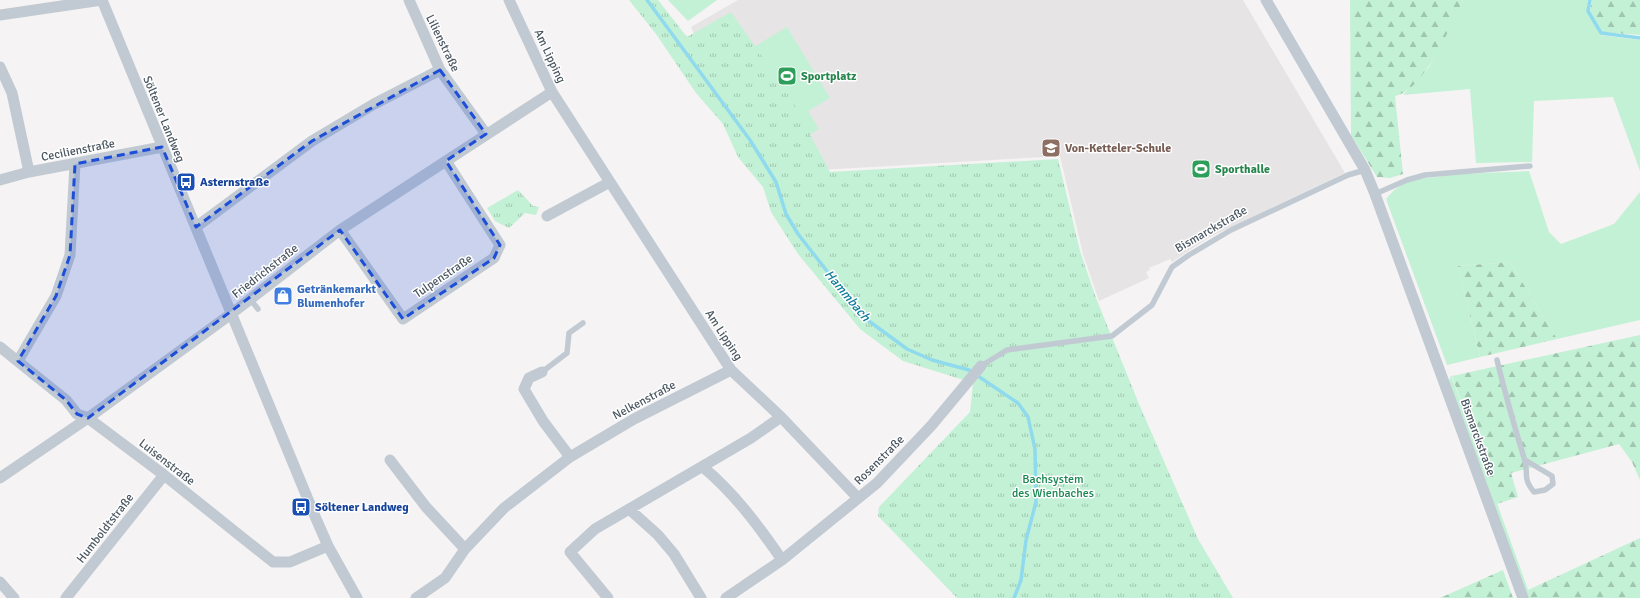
<svg xmlns="http://www.w3.org/2000/svg" width="1640" height="598" viewBox="0 0 1640 598" font-family="Signika,sans-serif">
	<style>
		.education { fill: #e6e4e5 }
		.green { fill: #c3f1d5 }
		.forest { fill: url(#forest-firs) }
		.park { fill: url(#park-tufts) }
		.lines { fill: none; stroke-linecap: round; stroke-linejoin: round }
		.stream { stroke: #90daee; stroke-width: 3.5 }
		.service { stroke: #c1cad2; stroke-width: 5.5 }
		.minor { stroke: #c1cad2; stroke-width: 11 }
		.marked { fill: #1d4ed8; fill-opacity: 0.2; stroke: #1d4ed8; stroke-width: 3; stroke-dasharray: 8 5; stroke-linejoin: round }
		.labels { text-anchor: middle; stroke-width: 3; stroke-linejoin: round; paint-order: stroke }
		.street-label { font-size: 12px; fill: #4a5661; stroke: #fff }
		.leisure-label { font-size: 12px; font-weight: bold; fill: #27864d; stroke: #fff; text-anchor: start }
		.education-label { font-size: 12px; font-weight: bold; fill: #785e54; stroke: #fff; text-anchor: start }
		.transit-label { font-size: 12px; font-weight: bold; fill: #164399; stroke: #fff; text-anchor: start }
		.shop-label { font-size: 12px; font-weight: bold; fill: #366cbe; stroke: #fff; text-anchor: start }
		.park-label { font-size: 12px; fill: #17864f; stroke: #fff }
		.water-label { font-size: 13px; font-style: italic; fill: #0c7c9b; stroke: #fff }
	</style>
	<defs>
		<pattern id="forest-firs" width="22" height="20" patternUnits="userSpaceOnUse"><rect width="22" height="20" fill="#c3f1d5"/><path d="M5 1l3.5 6h-7zM16 11l3.5 6h-7z" fill="#a0c6b0"/></pattern>
		<pattern id="park-tufts" width="24" height="20" patternUnits="userSpaceOnUse"><rect width="24" height="20" fill="#c3f1d5"/><path d="M3 7l-1-3M5 7V3M7 7l1-3M15 17l-1-3M17 17v-4M19 17l1-3" fill="none" stroke="#a0c6b0"/></pattern>
	</defs>
	<rect width="100%" height="100%" fill="#f5f3f3"/>
	<path class="education" d="M738,0H1243L1345,173L1208,238L1172,262L1170,259L1149,268L1150,270L1146,272L1149,278L1099,301L1083,254L1060,156L785,172L698,44L691,27Z"/>
	<path class="green" d="M668,0H717L688,21Z
		M1463,0H1588L1587,11L1600,35L1640,40V171L1613,97L1534,101L1532,162L1476,163L1470,89L1403,95L1429,67Z
		M787,27L830,98L808,111L819,129L797,142L744,53Z
		M1529,171L1549,232L1561,244L1614,224L1640,192V320L1557,339L1510,262L1458,266L1480,357L1447,365L1386,199L1394,190L1405,183L1417,179L1462,174Z
		M1451,375L1531,598H1528L1449,381Z"/>
	<path class="forest" d="M1350,0H1463C1451,25 1424,91 1395,96L1403,174L1390,178L1377,177L1351,135Z
		M1592,0H1640V35L1602,32L1590,11Z
		M1510,262L1557,339L1480,357L1458,266Z
		M1640,335V480L1632,462L1619,444L1511,473L1518,497L1497,504L1452,376Z
		M1640,538V598H1531L1528,590Z
		M1503,570L1513,598H1440Z"/>
	<path class="park" d="M629,0H658L687,37L731,12L789,95L830,172L1058,159L1080,251L1096,298L1139,404L1198,539L1233,598H957L878,516L879,507L970,412L973,383L903,361L860,329L798,254L771,212L763,187L738,157L723,124L696,93L656,34Z
		M518,190L533,206L539,207L536,215L525,213L509,228L495,221L487,208Z"/>
	<g class="lines">
		<path class="stream" d="M647,0L750,140L776,182L786,214L798,234L862,316L907,349L932,360L969,370L1018,403L1028,417L1035,449L1036,502L1026,540L1021,580L1014,598
			M1590,0L1588,11L1601,33L1640,38"/>
		<path class="service" d="M1375,194L1407,180L1425,175L1530,166
			M250,299L258,309
			M1497,360C1505,393 1514,425 1524,458C1530,474 1521,476 1534,492L1545,490L1553,484L1552,476L1525,460
			M981,366L1007,350L1112,336L1152,305L1172,267L1189,255L1231,230L1348,175L1365,170
			M542,372L567,353L569,333L583,323"/>
		<path class="minor" d="M102,0L314,514L328,546L357,598
			M409,0L440,70L486,134
			M509,0L552,92L731,370L781,417L858,498
			M1266,0L1365,170L1375,194L1523,598
			M0,15L102,0
			M0,67L12,93L29,172
			M0,180L29,172L162,147
			M547,216L610,182
			M196,227L312,141L374,104L440,70
			M340,230L403,319L494,258L500,245L446,161
			M0,347L66,400L77,414L88,418L164,475L273,562H290L328,546
			M18,361L56,296L70,255L75,164
			M542,372L529,378L524,389L543,421L570,457
			M390,460L426,507L465,549
			M703,467C735,494 758,525 782,560
			M0,478L88,418L231,314L340,230L552,92
			M629,509L658,535L674,554L701,598
			M0,582L14,598
			M66,598L164,475
			M416,598L445,578L465,549L504,508L570,457L634,419L731,370
			M608,598L570,552L595,529L751,438L781,417
			M726,598L782,560L877,483L931,426L981,366"/>
	</g>
	<path class="marked" d="M440,70L486,134L446,161L500,245L494,258L403,319L340,230L88,418L77,414L66,400L18,361L56,296L70,255L75,164L162,147L196,227L312,141Z"/>
	<defs>
		<g id="stadium-square" transform="scale(1)"><rect x="-9" y="-9" width="18" height="18" rx="4" fill="#2e9e5b" stroke="#fff"/><path d="M0-5a6.5 5 0 1 0 0 10a6.5 5 0 1 0 0-10ZM-3.5-1.8h7v3.6h-7Z" fill="#fff"/></g>
		<g id="school-square" transform="scale(1)"><rect x="-9" y="-9" width="18" height="18" rx="4" fill="#8d6e63" stroke="#fff"/><path d="M0-5L7-2L0 1L-7-2ZM-4 1L0 2.5L4 1V4Q0 6-4 4Z" fill="#fff"/></g>
		<g id="bus-square" transform="scale(1)"><rect x="-9" y="-9" width="18" height="18" rx="4" fill="#1a4fb4" stroke="#fff"/><path d="M-5-6H5V4H4V6H2V4H-2V6H-4V4H-5ZM-3.5-4V0h7V-4ZM-3.5 1.2v1.5H-2V1.2ZM2 1.2v1.5H3.5V1.2Z" fill="#fff"/></g>
		<g id="shop-square" transform="scale(1)"><rect x="-9" y="-9" width="18" height="18" rx="4" fill="#3f7fe0" stroke="#fff"/><path d="M-5-2.5h2.3a2.7 3.5 0 0 1 5.4 0H5L5.5 6h-11ZM-1.5-2.5h3a1.5 2.3 0 0 0-3 0Z" fill="#fff"/></g>
	</defs>
	<g fill-rule="evenodd">
		<use href="#stadium-square" x="787" y="76"/>
		<use href="#school-square" x="1051" y="148"/>
		<use href="#stadium-square" x="1201" y="169"/>
		<use href="#bus-square" x="186" y="182"/>
		<use href="#shop-square" x="283" y="296"/>
		<use href="#bus-square" x="301" y="507"/>
	</g>
	<g class="labels">
		<g class="street-label">
			<text transform="translate(443 43) rotate(64)" y="4">Lilienstraße</text>
			<text transform="translate(550 56) rotate(65)" y="4">Am Lipping</text>
			<text transform="translate(164 119) rotate(68)" y="4">Söltener Landweg</text>
			<text transform="translate(78 150) rotate(-11)" y="4">Cecilienstraße</text>
			<text transform="translate(1211 229) rotate(-30)" y="4">Bismarckstraße</text>
			<text transform="translate(265 271) rotate(-38)" y="4">Friedrichstraße</text>
			<text transform="translate(443 276) rotate(-34)" y="4">Tulpenstraße</text>
			<text transform="translate(724 335) rotate(57)" y="4">Am Lipping</text>
			<text transform="translate(644 400) rotate(-28)" y="4">Nelkenstraße</text>
			<text transform="translate(1478 437) rotate(70)" y="4">Bismarckstraße</text>
			<text transform="translate(879 460) rotate(-45)" y="4">Rosenstraße</text>
			<text transform="translate(167 462) rotate(38)" y="4">Luisenstraße</text>
			<text transform="translate(105 528) rotate(-52)" y="4">Humboldtstraße</text>
		</g>
		<g class="leisure-label">
			<text x="801" y="80">Sportplatz</text>
			<text x="1215" y="173">Sporthalle</text>
		</g>
		<g class="education-label">
			<text x="1065" y="152">Von-Ketteler-Schule</text>
		</g>
		<g class="transit-label">
			<text x="200" y="186">Asternstraße</text>
			<text x="315" y="511">Söltener Landweg</text>
		</g>
		<g class="shop-label">
			<text x="297" y="293">Getränkemarkt<tspan x="297" dy="14">Blumenhofer</tspan></text>
		</g>
		<g class="park-label">
			<text x="1053" y="483">Bachsystem<tspan x="1053" dy="14">des Wienbaches</tspan></text>
		</g>
		<g class="water-label">
			<text transform="translate(848 295) rotate(50)" y="5">Hammbach</text>
		</g>
	</g>
</svg>
